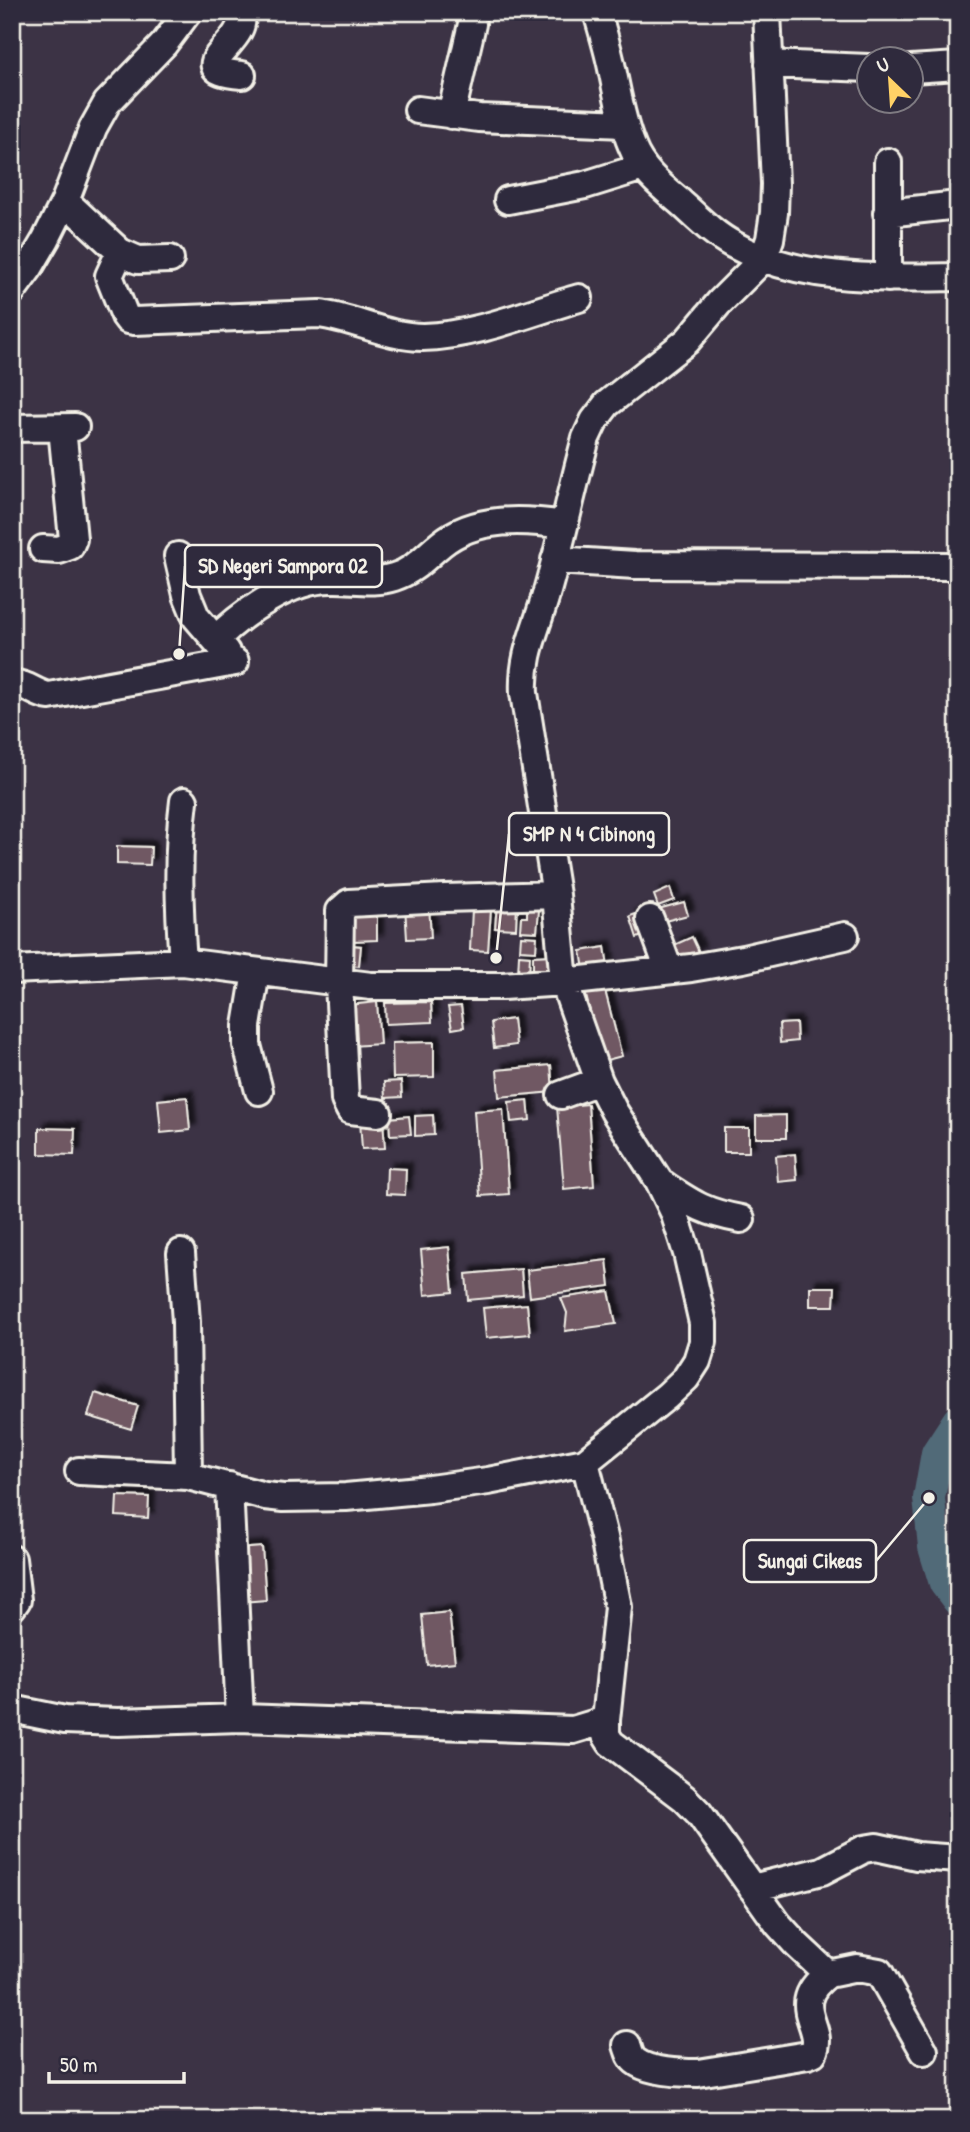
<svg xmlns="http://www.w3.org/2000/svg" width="970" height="2132" viewBox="0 0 970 2132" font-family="'Patrick Hand',sans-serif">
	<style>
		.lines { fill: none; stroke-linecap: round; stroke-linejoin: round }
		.river { stroke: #516a78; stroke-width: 32 }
		.building { fill: #705964; stroke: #f4f1e8; stroke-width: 2; filter: url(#shadow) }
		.minor-casing { stroke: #f4f1e8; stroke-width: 32 }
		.minor { stroke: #2f2a3d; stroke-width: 26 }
		.leader { fill: none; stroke: #f4f1e8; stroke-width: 2.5 }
		.callout-dot { fill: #f4f1e8; stroke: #2f2a3d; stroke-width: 2.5 }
		.callout { fill: #2f2a3d; stroke: #f4f1e8; stroke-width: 2.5 }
		.callout-label { font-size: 21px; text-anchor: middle; font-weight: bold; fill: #f4f1e8 }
	</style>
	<defs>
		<filter id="shadow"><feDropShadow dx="6" dy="-6" stdDeviation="2" flood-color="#0009"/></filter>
	</defs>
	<rect width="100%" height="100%" fill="#3c3345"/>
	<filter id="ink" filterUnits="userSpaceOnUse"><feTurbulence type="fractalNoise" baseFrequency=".0143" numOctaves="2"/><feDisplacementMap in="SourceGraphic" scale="14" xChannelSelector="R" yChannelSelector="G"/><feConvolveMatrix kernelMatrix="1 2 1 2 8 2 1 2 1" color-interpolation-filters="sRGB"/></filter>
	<g filter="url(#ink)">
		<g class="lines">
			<path class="river" d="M958,1421L937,1453L929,1498L934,1547L945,1583L958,1600"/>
		</g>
		<path class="building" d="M117,846L151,847L150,865L117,864Z
			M670,888L674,900L658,906L654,895Z
			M684,902L688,915L661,922L658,909Z
			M497,903L517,904L516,929L495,928Z
			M429,905L431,938L407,939L405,906Z
			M472,909L491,910L488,951L470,950Z
			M527,909L539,910L537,932L520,931L521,917H527Z
			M377,911V940L353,941V912Z
			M641,912L648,934L637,938L630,916Z
			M521,936L537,937L536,951L520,950Z
			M692,937L699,952L681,961L674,945Z
			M342,944L361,946L359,966L339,964Z
			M605,947L608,966L584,970L581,951Z
			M519,955L530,956L529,975L518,974Z
			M553,955V973L533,974V956Z
			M603,983L622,1056L603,1061L584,988Z
			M377,1002L380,1044L352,1046L349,1005Z
			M431,1002L432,1022L386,1024L385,1003Z
			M461,1006L464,1027L452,1029L448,1007Z
			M513,1019L516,1045L494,1048L491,1022Z
			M796,1023L797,1041L780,1043L779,1024Z
			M434,1042V1077L393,1078L392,1043Z
			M551,1065L553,1092L499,1097L497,1070Z
			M401,1081L402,1097L385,1098L384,1082Z
			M187,1097L190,1130L161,1133L158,1100Z
			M528,1100L530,1120L511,1122L509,1102Z
			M588,1104L594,1186L564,1189L557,1107Z
			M503,1109L509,1194L480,1196L474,1111Z
			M433,1115L434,1135L415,1136V1116Z
			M786,1115V1138H756V1116Z
			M409,1116L411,1134L390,1135L389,1118Z
			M383,1119L385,1148L362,1149L360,1121Z
			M39,1128L75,1129L74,1155L39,1154Z
			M724,1128H749V1152H724Z
			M795,1154L797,1180L778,1182L776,1156Z
			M387,1168L406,1169L405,1195L386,1194Z
			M449,1247L453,1292L425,1295L421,1250Z
			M607,1260L610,1286L530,1297L527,1270Z
			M521,1269L523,1295L468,1300L466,1274Z
			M810,1287H835L834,1306H810Z
			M609,1291L616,1324L565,1331L567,1313L561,1298Z
			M527,1304L530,1334L486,1338L483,1308Z
			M95,1393L138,1406L131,1429L88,1416Z
			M117,1496L149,1497L148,1518L116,1516Z
			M262,1547L266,1600L242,1602L238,1549Z
			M449,1612L455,1662L427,1665L422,1615Z"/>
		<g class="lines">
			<g class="minor-casing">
				<path id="minor" d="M239,12C256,40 174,70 242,75
					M597,12C602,29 607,46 611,64C617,91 621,120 632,146C641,170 661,186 680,202C697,217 713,234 734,245C800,282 884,278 958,277
					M769,64L869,68
					M911,69L958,66
					M418,110L479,118L624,124
					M451,115L472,24
					M888,162V278
					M508,200L585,185L643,167
					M65,201L120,252L138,260L170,259
					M887,213L958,205
					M120,252L109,276L125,316L128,320L134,321L319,314C354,318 387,337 423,337C474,336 531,312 579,298
					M12,291L29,268L46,239L65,201L93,128L107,103L164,44L188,12
					M12,428L75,427
					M43,549L59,550L70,546L73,539L62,428
					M178,556L187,595L196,617L226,652
					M555,560L635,565L958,566
					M216,639C243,612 291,579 331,579C353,578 372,584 394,577C414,571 426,556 441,544C475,516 524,519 564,525
					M12,684C27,683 35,694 49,696L235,662
					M650,919L669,970
					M183,962C179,908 177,855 184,801
					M12,970L183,962L371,986H502L564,982L691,968L743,959L845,936
					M256,972L247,1026V1045L259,1091
					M561,1095L599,1081
					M378,1113L350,1110L345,1100L339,983L340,911L349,903L445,898L556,895
					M661,1183C693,1204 703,1212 741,1219
					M181,1253L186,1322L188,1476
					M585,1462L604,1537L618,1607L606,1720
					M79,1471L188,1476L265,1496L283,1498L346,1497L430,1489L488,1481L585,1462L667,1396L686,1378L697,1361L703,1342V1323L687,1253L674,1212L659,1181L614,1111L599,1081L564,982L556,895L524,693C522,655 536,630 546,595C561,543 572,490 586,438L594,421L607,404L687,341L719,303L763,259L770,239L774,213L775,184L767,12
					M229,1486L240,1718
					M12,1559L17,1600L12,1607
					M12,1709L65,1720L118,1722L240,1718L573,1730L606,1720V1735L611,1743L684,1798L699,1813L778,1924L797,1945L828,1974L857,1968L879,1972L924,2051
					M752,1888L822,1871L864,1849L876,1847L917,1856L958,1859
					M627,2045C629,2051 630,2057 635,2061C648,2072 682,2073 698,2073L808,2055L813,2053C827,2026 785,2006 828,1974"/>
			</g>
			<use href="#minor" class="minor"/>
		</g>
	</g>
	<path class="leader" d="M179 654L185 566M496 958L509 834M929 1498L876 1561"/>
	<g class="callout-dot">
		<circle cx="179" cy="654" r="7"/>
		<circle cx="496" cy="958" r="7"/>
		<circle cx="929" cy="1498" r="7"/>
	</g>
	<g class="callout">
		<rect x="185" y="545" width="197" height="42" rx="7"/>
		<rect x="509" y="813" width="160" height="42" rx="7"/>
		<rect x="744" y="1540" width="132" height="42" rx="7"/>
	</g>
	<g class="callout-label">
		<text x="283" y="573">SD Negeri Sampora 02</text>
		<text x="589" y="841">SMP N 4 Cibinong</text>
		<text x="810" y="1568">Sungai Cikeas</text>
	</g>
	<rect width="970" height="2132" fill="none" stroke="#2f2a3d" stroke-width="42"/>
	<rect x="21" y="21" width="928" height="2090" fill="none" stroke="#f4f1e8" stroke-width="2.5" filter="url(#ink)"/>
	<g transform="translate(890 80) rotate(335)"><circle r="33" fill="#2f2a3d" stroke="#7e7a81" stroke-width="2"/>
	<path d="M0-5L12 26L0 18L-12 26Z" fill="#ffd166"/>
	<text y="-10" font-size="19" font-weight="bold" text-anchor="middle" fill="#f4f1e8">U</text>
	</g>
	<path d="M49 2072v10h135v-10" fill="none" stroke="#f4f1e8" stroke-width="3.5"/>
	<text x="60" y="2072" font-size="21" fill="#f4f1e8" stroke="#2f2a3d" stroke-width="5" paint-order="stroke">50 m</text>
</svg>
